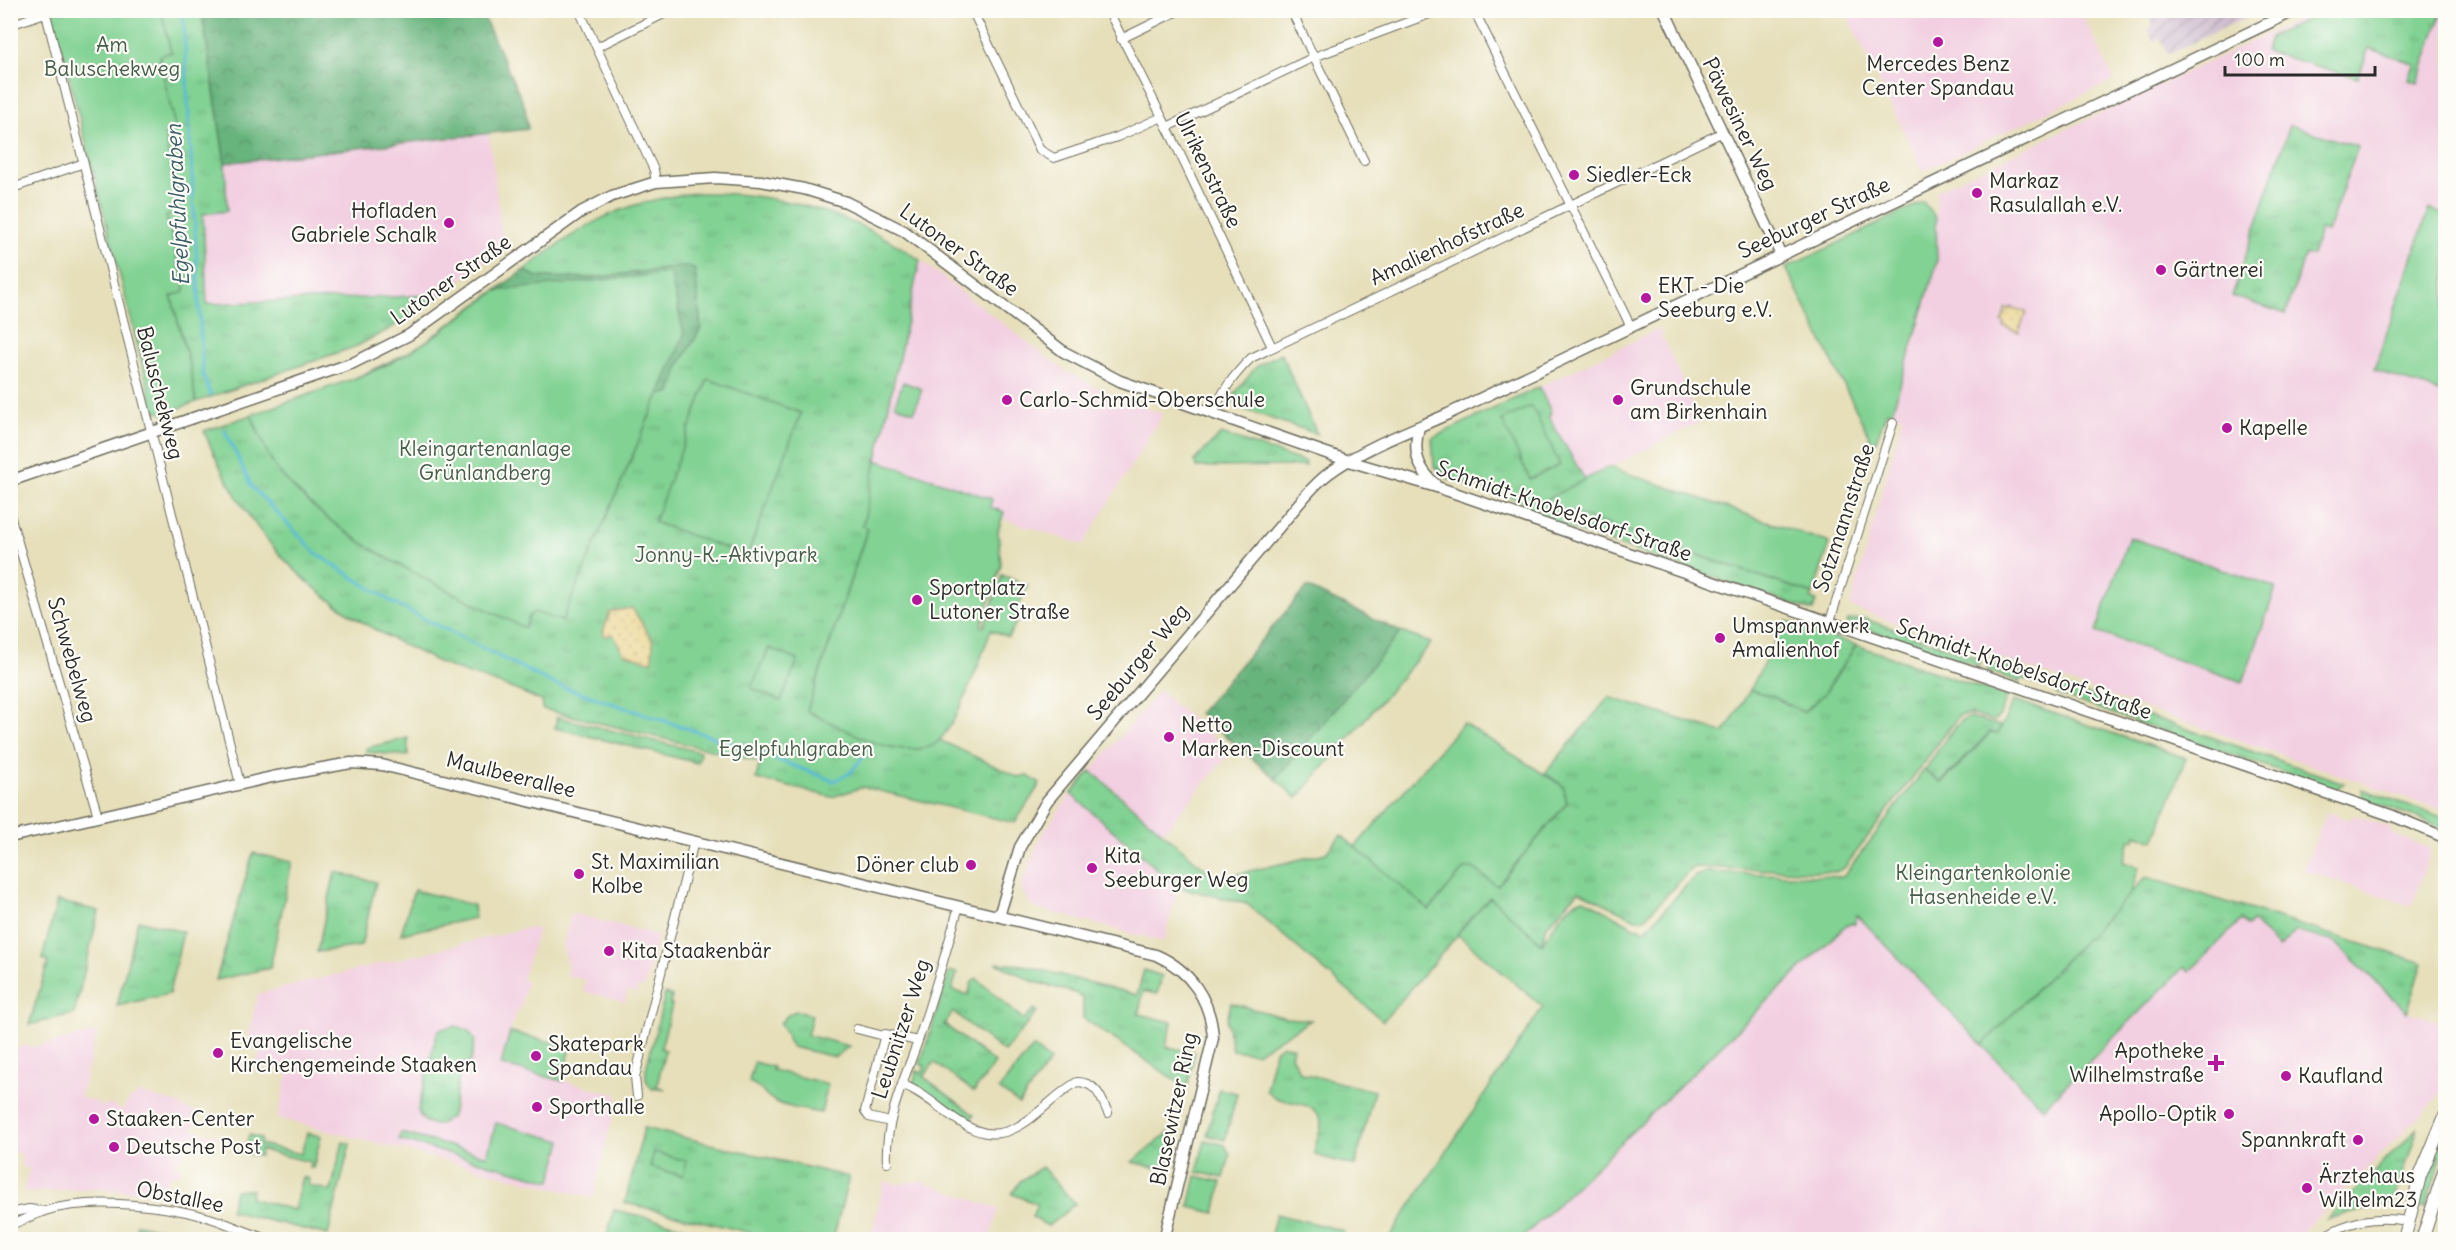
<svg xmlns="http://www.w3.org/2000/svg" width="2456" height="1250" viewBox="0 0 2456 1250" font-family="Delius,sans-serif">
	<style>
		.built { fill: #f2cfe1 }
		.industrial { fill: url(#industrial-furrows) }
		.grass { fill: url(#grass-tufts); stroke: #567e5f; stroke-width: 1.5 }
		.forest { fill: url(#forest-crowns); stroke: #4a7054; stroke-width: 1.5 }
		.sand { fill: url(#sand-dots); stroke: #8c8264; stroke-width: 1.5 }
		.garden { fill: #81d293; stroke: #567e5f; stroke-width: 1.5 }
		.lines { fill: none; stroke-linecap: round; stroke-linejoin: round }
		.stream { stroke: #59bad7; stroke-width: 3 }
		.minor-casing { stroke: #6c6a5d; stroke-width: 10 }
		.tertiary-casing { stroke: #6c6a5d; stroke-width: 13 }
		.secondary-casing { stroke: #6c6a5d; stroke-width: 14 }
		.minor { stroke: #fff; stroke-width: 8 }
		.tertiary { stroke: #fff; stroke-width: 10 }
		.secondary { stroke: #fff; stroke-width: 12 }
		.poi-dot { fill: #b5179e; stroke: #fdfcf7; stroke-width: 2 }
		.labels { text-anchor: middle; stroke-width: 4.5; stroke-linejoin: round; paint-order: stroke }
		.park-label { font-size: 21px; fill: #455d4a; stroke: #fdfcf7 }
		.poi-label { font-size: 21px; fill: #2b2b2b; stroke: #fdfcf7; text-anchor: start }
		.street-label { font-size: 21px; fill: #2b2b2b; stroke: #fdfcf7 }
		.water-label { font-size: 22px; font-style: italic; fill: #3b5d67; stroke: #fdfcf7 }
	</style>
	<defs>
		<pattern id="industrial-furrows" width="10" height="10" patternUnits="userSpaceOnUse" patternTransform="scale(1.5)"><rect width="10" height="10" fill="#cfbdcf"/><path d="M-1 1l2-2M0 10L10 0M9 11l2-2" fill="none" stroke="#a89aa8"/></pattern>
		<pattern id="grass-tufts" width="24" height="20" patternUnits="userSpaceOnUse" patternTransform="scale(1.5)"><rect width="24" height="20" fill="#81d293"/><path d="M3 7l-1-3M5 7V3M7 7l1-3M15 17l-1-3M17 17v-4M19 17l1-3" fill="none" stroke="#70b47f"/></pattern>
		<pattern id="forest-crowns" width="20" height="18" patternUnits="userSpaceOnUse" patternTransform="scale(1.5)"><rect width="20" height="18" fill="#68b47d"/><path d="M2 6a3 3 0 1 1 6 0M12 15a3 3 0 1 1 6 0" fill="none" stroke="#569367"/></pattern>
		<pattern id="sand-dots" width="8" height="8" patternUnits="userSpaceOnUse" patternTransform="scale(1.5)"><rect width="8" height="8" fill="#eeda9e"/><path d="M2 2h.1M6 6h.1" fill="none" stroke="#cb8" stroke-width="1.8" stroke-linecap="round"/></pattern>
	</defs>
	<rect width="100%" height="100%" fill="#fdfcf7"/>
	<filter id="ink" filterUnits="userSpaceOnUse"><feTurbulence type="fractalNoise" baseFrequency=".0167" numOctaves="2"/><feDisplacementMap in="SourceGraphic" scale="12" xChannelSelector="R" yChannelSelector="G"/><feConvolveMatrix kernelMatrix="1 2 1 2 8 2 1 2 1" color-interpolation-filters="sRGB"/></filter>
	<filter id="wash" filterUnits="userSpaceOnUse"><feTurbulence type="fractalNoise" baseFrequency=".008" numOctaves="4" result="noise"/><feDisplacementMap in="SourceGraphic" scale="24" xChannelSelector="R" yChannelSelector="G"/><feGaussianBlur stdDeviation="1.35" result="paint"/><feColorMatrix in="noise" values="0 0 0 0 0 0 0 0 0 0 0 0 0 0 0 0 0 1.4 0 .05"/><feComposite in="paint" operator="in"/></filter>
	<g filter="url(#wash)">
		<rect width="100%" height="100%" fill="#e6dfba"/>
		<path class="built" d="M1845,11H2098L2084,18L2114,80L1923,171Z
			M2316,11H2445V811L1850,607L1903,416L1892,412L1937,263L1936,191Z
			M489,134L504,248L440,295L207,304L203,214L227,211L225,163Z
			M920,260L1065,371L1116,397L1163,414L1083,545L1002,518L1004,512L990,507L991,499L876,460Z
			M1659,329L1700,422L1585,480L1549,417L1551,412L1539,387Z
			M1159,691L1231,752L1163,832L1091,771Z
			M1071,794L1178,887L1164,942L1032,907L1021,889L1025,875L1041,836Z
			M2327,812L2350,820L2353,815L2392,828L2390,833L2432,849L2412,906L2303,870Z
			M571,913L658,935L644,987L639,986L637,994L627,991L625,1002L583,991L586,980L566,975L568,967L563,945Z
			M1857,914L2043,1108L2184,967L2189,971L2241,920L2335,942L2407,1011L2445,1024V1083L2436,1100L2296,1239L1521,1240L1847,925L1855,923Z
			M527,928L538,929L522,981L527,982L519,1013L515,1012L502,1065L618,1095L593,1198L277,1118L288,1073L256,1065L260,1050L246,1047L258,994Z
			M97,1032L80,1097L99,1103L101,1107L108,1104L124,1110L126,1104L131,1098L135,1099L137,1093L181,1104V1107L198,1112L193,1130L219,1136L216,1148L182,1140V1143L188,1150L174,1164L180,1167L181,1173L169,1176L165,1195L97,1188L23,1193L29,1169L21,1166V1153L11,1152V1049L27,1045L34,1047Z
			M884,1181L897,1184L922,1181L998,1209L990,1239L885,1240L871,1236Z"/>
		<path class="industrial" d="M2146,11H2260L2168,54L2160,38L2153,41L2148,29L2153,26Z"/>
		<path class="grass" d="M161,11H202L225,163L227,211L203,214L207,304L440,295L391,328L357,346L196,402L190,367L171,295L184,292L185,288L166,215L180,212L165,134L176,132L159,55L171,52Z
			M2327,11H2442L2418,83L2409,80L2414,64L2369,48L2358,78L2265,51L2271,36Z
			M2290,125L2358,147L2327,232L2320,230L2312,256L2305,254L2286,314L2232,296Z
			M697,193C779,192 853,213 920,260L863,525L868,527L807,711C842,727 903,767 940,740L1018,777L1027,775L1040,784L1015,823L863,787L832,797L756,779L760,762L542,709L543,702C512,686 478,678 445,665C430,659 415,650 400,643C305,595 244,530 204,431L251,415C260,433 267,457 280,472C340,545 442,587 525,628L529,616L535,612L562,621L684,335L683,325L496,291C568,238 603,202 697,193Z
			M1281,353L1317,434L1237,407L1232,397L1256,367Z
			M1539,387L1551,412L1549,417L1585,480L1542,502L1813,594L1811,599L1816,601L1813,611L1524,513L1525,502L1447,478L1448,474L1434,467L1432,438Z
			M1221,434L1305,462L1306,466L1197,467L1194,461Z
			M1865,619L1981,659L1979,666L1847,623L1848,620Z
			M1856,645L2007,697L2000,715L1994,721L1970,714L1959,716L1845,867L1836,872L1693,867L1644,919H1636L1579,891L1545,928L1542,944L1490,898L1383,1021L1247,904L1178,887L1071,794L1091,771L1217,879L1326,853L1341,835L1429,910L1464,869L1473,867L1498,885L1567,803L1563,786L1545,773L1609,697L1724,733L1750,690L1772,696L1804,712L1824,694Z
			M1987,661L2038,678L2036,683L2022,678L2020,682L1988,671Z
			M2059,685L2344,783L2335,790L2056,694Z
			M557,717L700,752L698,763L555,728Z
			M1970,717L2001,726L1998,734L1990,732L1941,782L1925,770C1934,757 1955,720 1970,717Z
			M408,738V756L367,752L366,748Z
			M2362,789L2445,818V831L2424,820L2365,800Z
			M253,853L292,862L270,968L216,980Z
			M335,872L376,882L361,946L317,952Z
			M2146,877L2423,963L2407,1012L2335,942L2295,931L2279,948L2252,921L2247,926L2241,920L2189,972L2184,967L2043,1108L1982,1045Z
			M414,890L473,905L475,918L401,934Z
			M57,901L99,911L74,1014L29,1025L48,962L42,959Z
			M138,920L183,932L169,994L117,1006Z
			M996,963L1022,965L1137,995L1144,970L1162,976L1157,994L1143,991L1139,1014L1172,1022L1166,1047L1195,1052L1187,1088L1083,1018V998L1075,993L1032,981Z
			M950,971L957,973L952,990L968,995L972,982L976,978L1024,1020L1034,1009L1037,1012L1004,1052L953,1012L944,1024L995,1063L974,1092L934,1062L924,1077L974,1115L969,1122L913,1084L917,1070L921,1073L925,1066L920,1064Z
			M665,994L672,996L670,1004L672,1005L661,1048L665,1050L657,1086L665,1089H652L646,1080V1069Z
			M1231,1003L1286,1018L1311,1020L1256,1053L1232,1050L1227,1021Z
			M796,1011L812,1015L807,1035L849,1046L835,1057L792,1047L780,1023L789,1014Z
			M456,1026L468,1030L475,1040L471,1060L459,1077L452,1116L439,1125C428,1125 421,1121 418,1110L436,1036L440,1029Z
			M1282,1045L1293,1047L1291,1056L1301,1073L1374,1091L1355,1166L1315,1155C1312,1142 1327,1126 1318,1114C1305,1098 1278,1106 1266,1090L1275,1051Z
			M1219,1089L1237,1093L1225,1140L1207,1135Z
			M1176,1127L1166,1170L1132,1162Z
			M644,1128L849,1177L833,1239H776L625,1203Z
			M2418,1128L2394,1201C2383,1209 2344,1213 2326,1220Z
			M307,1133L321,1136L313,1168H309L310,1162L261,1150L260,1156L244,1153L249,1135L261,1138L260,1144L301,1154Z
			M343,1142L350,1144L328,1235L230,1211L235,1190H252L250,1198L294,1210L302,1177L309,1179L308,1185L331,1191Z
			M2439,1142L2445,1147L2425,1208L2418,1206Z
			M1042,1167L1075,1204L1048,1226L1032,1217L1037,1204L1012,1194L1020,1181Z
			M614,1210L683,1226L682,1234L666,1239H606Z
			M1276,1214L1344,1231L1338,1239H1270Z
			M137,1224L165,1230L163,1239H134Z"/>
		<path class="forest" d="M202,11H481L525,107L528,129L225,163Z
			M689,266L695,270L701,328L679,366L671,393L658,394L684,335L673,285L347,382L414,350L524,270L537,277L590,278Z
			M1307,587L1401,632L1276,779L1199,713Z"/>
		<path class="sand" d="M2011,307L2026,312L2019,332L2004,327L2005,323L2002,321L2006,309L2010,310Z
			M632,608L653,641L652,662L623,653L613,634L606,637L603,632L610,612Z"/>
		<path class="garden" d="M52,11H161L171,52L159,56L176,132L165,135L180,212L166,216L185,288L184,292L171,296L190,367L196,402L163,414L154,409Z
			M1923,202L1936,218L1937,263L1892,412L1887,411L1874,446L1786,268Z
			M2429,209L2445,215V394L2374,370Z
			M670,273L684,335L562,621L535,612L529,616L525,628C442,587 341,545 280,473C267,458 260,433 251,415L364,375L393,362L432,338L496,291Z
			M708,379L801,413L747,556L654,522Z
			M903,382L922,389L914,412L895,405Z
			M1532,406L1560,465L1530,479L1502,420Z
			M876,460L992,499L990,507L1004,512L998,531L1001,565L981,626L984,627L1002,575L1028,586L1018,607L1023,611L1008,637L991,630C983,652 955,735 932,746C919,751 895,749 882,745C856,737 831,722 807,711L868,528L863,526Z
			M1609,467L1830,543L1813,594L1541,502Z
			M2129,537L2276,588L2243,682L2096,632Z
			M1786,621L1856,645L1824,694L1803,712L1772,696L1750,690Z
			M1401,632L1431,643L1297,798L1276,779Z
			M769,648L798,660L781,701L751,688Z
			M2014,700L2186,758L2154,841L2136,834L2134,840H2130L2123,862L2139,867L2131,893L1982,1045L1857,915L1855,923L1846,925L1521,1239H1388L1543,1007L1457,934L1490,897L1542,944C1552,929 1565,903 1584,899L1634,927L1646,930L1695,876L1706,872L1843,877L1924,770L1942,783L1990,733L1998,734Z
			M1463,723L1563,786L1567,803L1497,886L1473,868L1464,869L1429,910L1355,847Z
			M510,1032L571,1047L563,1081L501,1065Z
			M1033,1047L1050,1061L1019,1104L999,1089Z
			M754,1062L773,1067L772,1070L828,1084L821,1113C806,1110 786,1108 773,1100C763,1094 760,1086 749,1082Z
			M496,1123L562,1141L551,1181L399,1140L401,1133L487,1156Z
			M1205,1140L1225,1145L1230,1155L1224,1178L1197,1172Z
			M654,1152L687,1161L683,1176L650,1167Z
			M1196,1176L1222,1182L1215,1213L1189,1207Z"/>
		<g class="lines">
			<path class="stream" d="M183,10L203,375L211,395
				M225,431L252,487L317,554L395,604L554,684L752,750L834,781L850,773L871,747"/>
		</g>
	</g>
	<g filter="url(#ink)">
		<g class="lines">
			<g class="minor-casing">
				<path id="minor" d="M45,10L240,784
					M579,10L654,170L656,182
					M972,10L1040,150L1054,158L1117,137L1162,117
					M1108,10L1172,137L1272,347
					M1291,10L1364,161
					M1474,10L1631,327
					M10,25L45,13
					M1121,39L1180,10
					M597,47L672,10
					M1167,127L1314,57L1440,10
					M10,189L84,163
					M1213,414C1222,391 1233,376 1251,358L1721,133
					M10,515L98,816
					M1829,624L1893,423
					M857,1029L884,1036
					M903,1085C940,1098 970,1149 1013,1129C1036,1119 1054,1095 1077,1082C1096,1082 1101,1097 1108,1113
					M637,1096L635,1077L694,841
					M890,1122L869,1117L865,1111L885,1034L918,1041
					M887,1163C884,1116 909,1071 923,1026C936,986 948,946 959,906
					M10,1213L29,1209L44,1211
					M10,1225C22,1221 33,1215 45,1211C93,1196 181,1206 227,1224C242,1230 255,1235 270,1240
					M2318,1240C2346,1221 2374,1215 2407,1221"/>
			</g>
			<g class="tertiary-casing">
				<path id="tertiary" d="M1664,10L1781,255
					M1419,427C1413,450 1416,467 1435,484
					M10,481L353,363L409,335L581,212L612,196L656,182L715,178L761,181L804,189L846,202L904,231L1064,352L1120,381L1349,461L1440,488L2393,816L2446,838
					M10,837L272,777L351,763L382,765L1156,955C1190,970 1211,1000 1213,1038L1164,1240
					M999,916L1020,847L1047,801L1280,526C1297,507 1313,483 1335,469C1370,445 1410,431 1448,414L2296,10"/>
			</g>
			<g class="secondary-casing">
				<path id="secondary" d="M2404,1240L2420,1176L2446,1114
					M2422,1240L2446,1165"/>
			</g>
			<use href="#minor" class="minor"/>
			<use href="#tertiary" class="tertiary"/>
			<use href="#secondary" class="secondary"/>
		</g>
	</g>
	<g class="poi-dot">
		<circle cx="1938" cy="42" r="6"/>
		<circle cx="1574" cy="175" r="6"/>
		<circle cx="1977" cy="193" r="6"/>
		<circle cx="449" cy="223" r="6"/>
		<circle cx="2161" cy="270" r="6"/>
		<circle cx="1646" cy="298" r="6"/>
		<circle cx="1007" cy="400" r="6"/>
		<circle cx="1618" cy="400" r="6"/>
		<circle cx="2227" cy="428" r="6"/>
		<circle cx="917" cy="600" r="6"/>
		<circle cx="1720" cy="638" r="6"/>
		<circle cx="1169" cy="737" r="6"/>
		<circle cx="971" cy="865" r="6"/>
		<circle cx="1092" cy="868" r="6"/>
		<circle cx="579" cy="874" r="6"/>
		<circle cx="609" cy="951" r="6"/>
		<circle cx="218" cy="1053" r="6"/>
		<circle cx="536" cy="1056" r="6"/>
		<path d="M2213 1054h6v6h6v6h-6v6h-6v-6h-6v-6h6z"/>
		<circle cx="2286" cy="1076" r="6"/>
		<circle cx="537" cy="1107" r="6"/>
		<circle cx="2229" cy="1114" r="6"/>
		<circle cx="94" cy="1119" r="6"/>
		<circle cx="2358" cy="1140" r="6"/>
		<circle cx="114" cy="1147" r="6"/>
		<circle cx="2307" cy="1188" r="6"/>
	</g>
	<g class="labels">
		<g class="park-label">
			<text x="112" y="52">Am<tspan x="112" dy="24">Baluschekweg</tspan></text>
			<text x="485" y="456">Kleingartenanlage<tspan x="485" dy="24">Grünlandberg</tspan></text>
			<text x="726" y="562">Jonny-K.-Aktivpark</text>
			<text x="796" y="756">Egelpfuhlgraben</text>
			<text x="1983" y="880">Kleingartenkolonie<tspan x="1983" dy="24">Hasenheide e.V.</tspan></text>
		</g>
		<g class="poi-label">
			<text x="1938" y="71" text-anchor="middle">Mercedes Benz<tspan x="1938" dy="24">Center Spandau</tspan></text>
			<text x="1586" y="182">Siedler-Eck</text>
			<text x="1989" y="188">Markaz<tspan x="1989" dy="24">Rasulallah e.V.</tspan></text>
			<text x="437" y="218" text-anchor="end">Hofladen<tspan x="437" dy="24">Gabriele Schalk</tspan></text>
			<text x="2173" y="277">Gärtnerei</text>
			<text x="1658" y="293">EKT - Die<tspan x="1658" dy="24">Seeburg e.V.</tspan></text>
			<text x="1630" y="395">Grundschule<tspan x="1630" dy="24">am Birkenhain</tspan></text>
			<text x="1019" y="407">Carlo-Schmid-Oberschule</text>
			<text x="2239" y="435">Kapelle</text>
			<text x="929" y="595">Sportplatz<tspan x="929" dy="24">Lutoner Straße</tspan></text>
			<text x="1732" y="633">Umspannwerk<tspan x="1732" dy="24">Amalienhof</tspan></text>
			<text x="1181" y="732">Netto<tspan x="1181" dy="24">Marken-Discount</tspan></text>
			<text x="1104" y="863">Kita<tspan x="1104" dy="24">Seeburger Weg</tspan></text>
			<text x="591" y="869">St. Maximilian<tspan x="591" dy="24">Kolbe</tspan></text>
			<text x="959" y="872" text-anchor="end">Döner club</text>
			<text x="621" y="958">Kita Staakenbär</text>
			<text x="230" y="1048">Evangelische<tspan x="230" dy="24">Kirchengemeinde Staaken</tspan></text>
			<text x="548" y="1051">Skatepark<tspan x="548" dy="24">Spandau</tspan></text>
			<text x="2204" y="1058" text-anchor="end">Apotheke<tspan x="2204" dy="24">Wilhelmstraße</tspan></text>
			<text x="2298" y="1083">Kaufland</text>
			<text x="549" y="1114">Sporthalle</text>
			<text x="2217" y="1121" text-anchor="end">Apollo-Optik</text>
			<text x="106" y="1126">Staaken-Center</text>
			<text x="2346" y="1147" text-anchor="end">Spannkraft</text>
			<text x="126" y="1154">Deutsche Post</text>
			<text x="2319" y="1183">Ärztehaus<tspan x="2319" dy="24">Wilhelm23</tspan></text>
		</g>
		<g class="street-label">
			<text transform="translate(1740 124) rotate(64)" y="7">Päwesiner Weg</text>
			<text transform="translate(1208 170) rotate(64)" y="7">Ulrikenstraße</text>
			<text transform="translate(1814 218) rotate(-25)" y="7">Seeburger Straße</text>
			<text transform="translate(1447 244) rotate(-25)" y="7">Amalienhofstraße</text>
			<text transform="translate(959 250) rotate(36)" y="7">Lutoner Straße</text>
			<text transform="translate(451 280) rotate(-35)" y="7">Lutoner Straße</text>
			<text transform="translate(160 393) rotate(76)" y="7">Baluschekweg</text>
			<text transform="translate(1564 511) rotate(19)" y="7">Schmidt-Knobelsdorf-Straße</text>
			<text transform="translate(1844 518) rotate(-72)" y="7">Sotzmannstraße</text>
			<text transform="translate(72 660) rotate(74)" y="7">Schwebelweg</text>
			<text transform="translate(1138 662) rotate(-50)" y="7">Seeburger Weg</text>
			<text transform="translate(2024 669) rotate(19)" y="7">Schmidt-Knobelsdorf-Straße</text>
			<text transform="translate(511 775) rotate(14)" y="7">Maulbeerallee</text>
			<text transform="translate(901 1029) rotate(-72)" y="7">Leubnitzer Weg</text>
			<text transform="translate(1174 1109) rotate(-78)" y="7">Blasewitzer Ring</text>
			<text transform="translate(180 1197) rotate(11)" y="7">Obstallee</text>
		</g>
		<g class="water-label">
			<text transform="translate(177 205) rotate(-93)" y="8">Egelpfuhlgraben</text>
		</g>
	</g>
	<rect width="2456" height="1250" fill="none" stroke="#fdfcf7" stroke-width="36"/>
	<path d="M2225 66v9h150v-9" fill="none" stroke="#2b2b2b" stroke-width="3"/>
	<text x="2234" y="66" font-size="18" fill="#2b2b2b" stroke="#fdfcf7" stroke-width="4.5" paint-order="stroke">100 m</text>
</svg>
